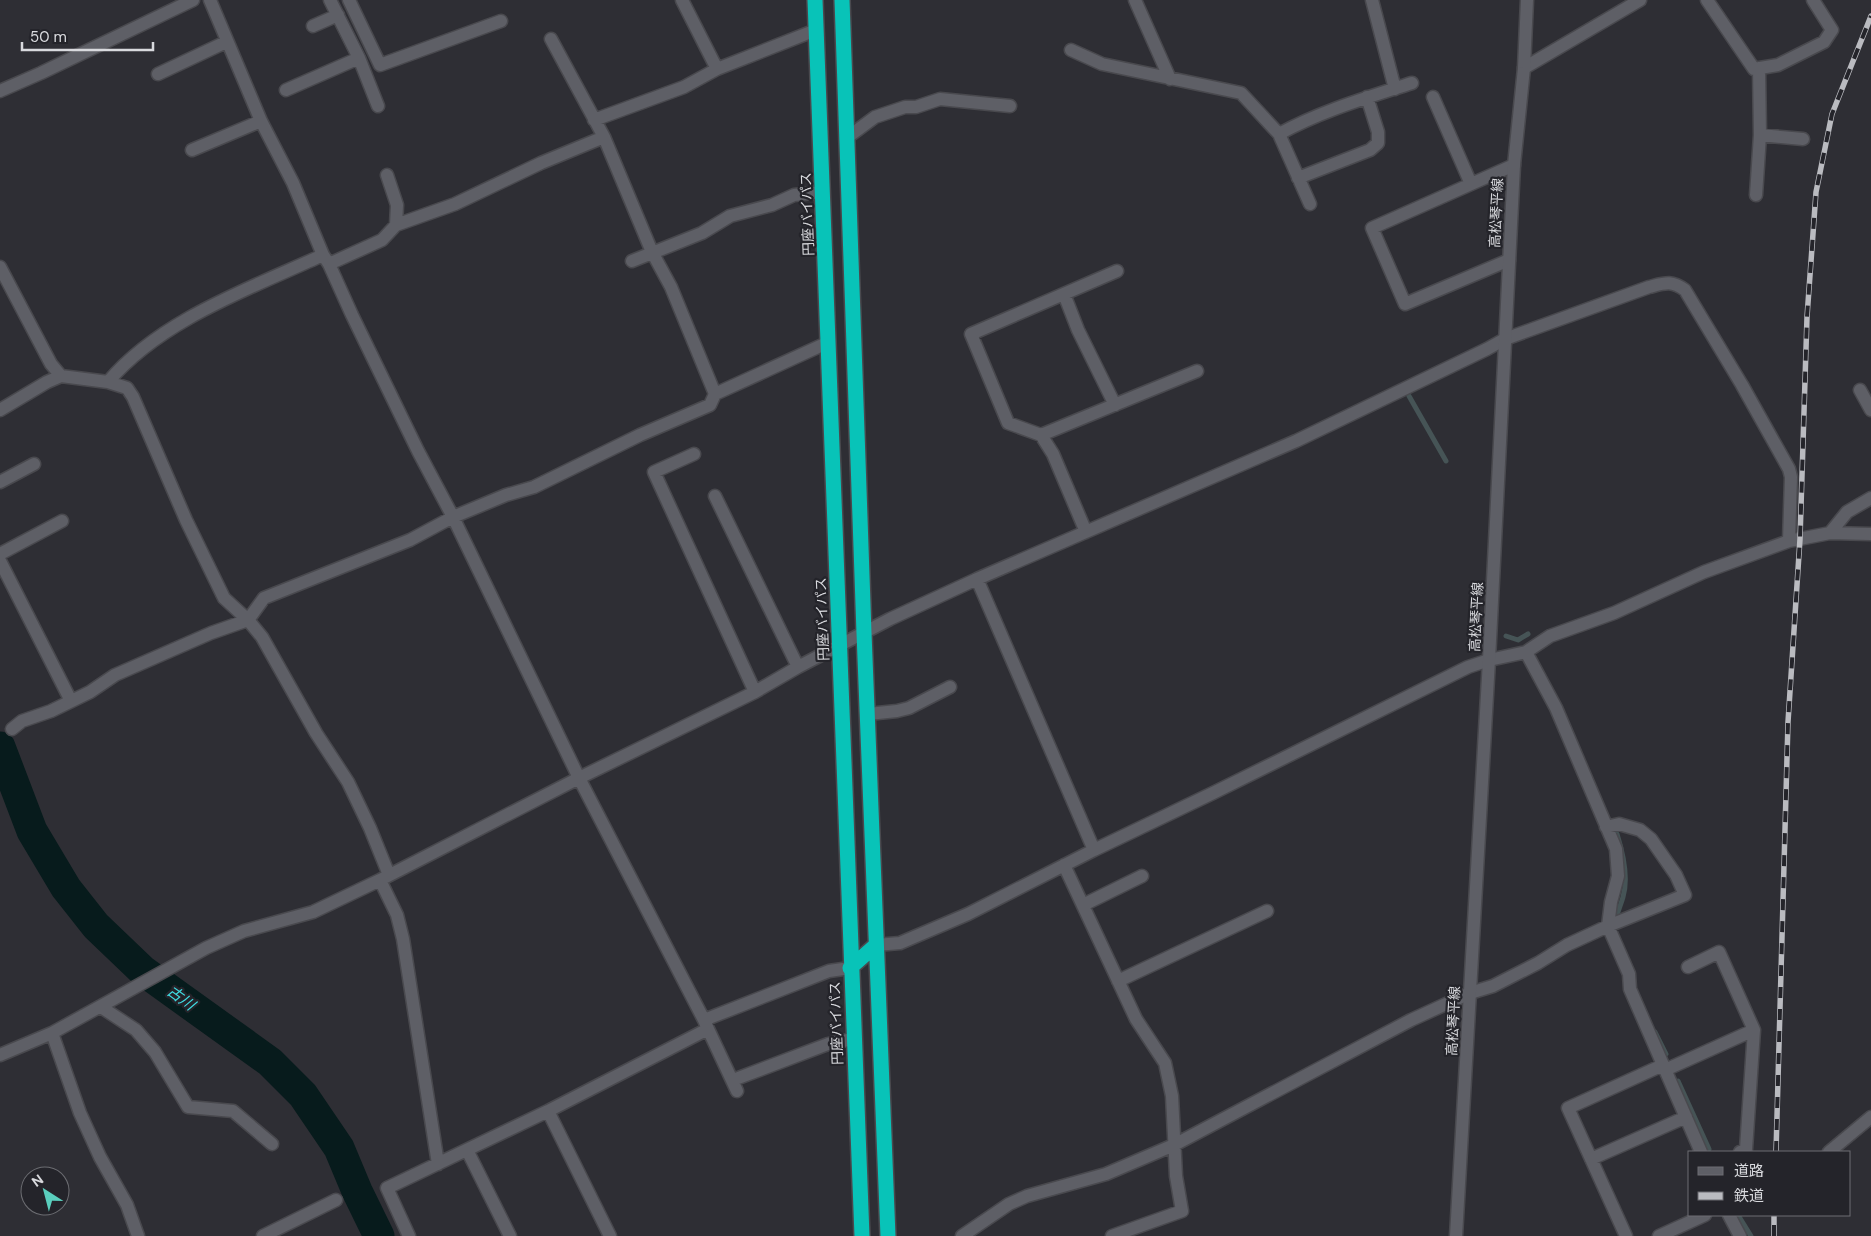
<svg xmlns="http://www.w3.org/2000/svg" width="1871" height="1236" viewBox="0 0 1871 1236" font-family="'DM Sans','Noto Sans JP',sans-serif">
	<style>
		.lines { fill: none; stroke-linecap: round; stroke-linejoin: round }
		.stream { stroke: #465456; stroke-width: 5 }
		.river { stroke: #071b1c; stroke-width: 31 }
		.street-casing { stroke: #49494e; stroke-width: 15 }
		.secondary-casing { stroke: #49494e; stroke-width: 15 }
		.highway-casing { stroke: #49494e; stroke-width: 18 }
		.street { stroke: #5e5f66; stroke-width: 12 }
		.secondary { stroke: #5e5f66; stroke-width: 12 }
		.highway { stroke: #08c3b8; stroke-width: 15 }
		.rail-casing { stroke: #babbc0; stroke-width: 5.5 }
		.rail { stroke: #24242a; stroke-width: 4; stroke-dasharray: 11; stroke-linecap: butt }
		.labels { text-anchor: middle; stroke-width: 4.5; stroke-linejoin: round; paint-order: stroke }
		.street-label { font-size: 14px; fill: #d9dade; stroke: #24242a }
		.water-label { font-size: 15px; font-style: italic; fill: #3fdee4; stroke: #24242a }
	</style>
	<rect width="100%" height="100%" fill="#2e2e34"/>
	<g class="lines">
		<path class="stream" d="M1409,396L1446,461
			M1506,636L1518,640L1528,634
			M1616,919C1618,911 1621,904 1623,897C1629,877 1623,853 1617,834
			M1655,1032L1666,1054
			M1678,1081L1709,1149
			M1738,1215L1751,1236"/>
		<path class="river" d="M0,747L32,831L66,888L96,926L142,970L270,1062L303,1095L339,1148L357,1191L379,1236"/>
		<g class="street-casing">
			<path id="street" d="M210,0L261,121L293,183L323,255L329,264L352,315L418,451L453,517L579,778L704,1020
				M330,0L359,58L378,106
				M349,0L380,65L501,21
				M682,0L717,69
				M1135,0L1170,79
				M1372,0L1395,89
				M1707,0L1754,69L1778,65L1824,42L1832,30L1813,0
				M313,26L338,15
				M551,39L604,137L652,252L671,287L715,394
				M1071,50L1102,64L1241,93L1279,134L1310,204
				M1524,68L1640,0
				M158,74L226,42
				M286,90L359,58
				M0,91L41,73L193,0
				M1433,97L1471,184
				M594,120L684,87L717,69L816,30
				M1279,134C1321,111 1366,98 1412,83
				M1760,135L1803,139
				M848,137L875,117L905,107H916L940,99L1010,106
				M192,150L261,121
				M387,175L397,205L396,225
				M1298,178L1370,150L1378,143V132L1367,97
				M1756,195L1760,135L1759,68
				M1509,260L1405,304L1372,228L1514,165
				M632,261L702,233L730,216L772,205L794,195L823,192
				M329,264L382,240L396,225L455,204L541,163L604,137
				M0,267L51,364L61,376
				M1064,294L1078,330L1115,405
				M108,382C160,320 251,288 323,255
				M1860,390L1871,410
				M0,410L47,382L61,376L108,382L127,388L133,397L186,520L224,598L248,620L262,637L316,733L348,782L370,828L389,875
				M1041,435L1197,371
				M694,454L654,472L755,692
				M0,482L34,464
				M715,496L798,667
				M1086,532L1053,454L1041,435L1008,423L971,334L1117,271
				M1830,533L1847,512L1871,498
				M0,554L62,521
				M0,561L71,701
				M977,579L1094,850
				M1526,652L1556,708L1616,849L1618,876L1611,902L1608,926L1629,974L1630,989L1701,1152
				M868,714L897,711L909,708L950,687
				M12,729L22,721L51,711L90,692L115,675L211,633L248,620L264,598L410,540L453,517L506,495L534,487L640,435L710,405L715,394L829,342
				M1064,865L1136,1019L1165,1063L1172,1096L1176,1176L1182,1211L1112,1236
				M380,880L397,915L403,939L438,1164
				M1083,905L1142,876
				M876,945L900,943L968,914L1094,850L1213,793L1468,667L1489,660L1526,652L1550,636L1614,613L1704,572L1789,541L1830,533L1871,534
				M1688,967L1719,952L1754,1030L1746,1149L1740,1152
				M1118,981L1267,911
				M101,1007L136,1030L155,1052L188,1107L233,1111L272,1144
				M708,1029L737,1091
				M52,1033L80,1113L100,1157L127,1205L138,1236
				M0,1055L52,1033L206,948L244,931L313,912L380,880L579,778L755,692L798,667L890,619L977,579L1296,441L1487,349L1505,339L1649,287C1665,283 1671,280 1685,290L1742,385L1789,469L1791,477L1789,541
				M1665,1070L1754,1030
				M733,1080L828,1044L853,1039
				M548,1111L610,1236
				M467,1150L510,1236
				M1829,1152L1871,1117
				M1591,1159L1686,1117
				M1729,1215L1740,1236
				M263,1236L336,1200
				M409,1236L387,1188L548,1111L708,1029L704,1020L829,971L850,968
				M962,1236L1009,1204L1027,1196L1106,1174L1174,1145L1411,1020L1470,993L1493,986L1538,963L1567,945L1608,926L1685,895L1676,875L1651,839L1640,830L1619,824L1606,827
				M1626,1236L1568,1108L1663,1065
				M1659,1236L1705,1215"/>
		</g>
		<g class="secondary-casing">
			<path id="secondary" d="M1456,1236L1489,660L1514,165L1524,68L1527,0"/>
		</g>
		<g class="highway-casing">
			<path id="highway" d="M815,0L862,1236
				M842,0L864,633L888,1236
				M850,968L876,945"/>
		</g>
		<use href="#street" class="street"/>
		<use href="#secondary" class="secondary"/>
		<use href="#highway" class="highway"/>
		<g class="rail-casing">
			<path id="rail" d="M1776,1152L1788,722L1800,539L1807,317L1816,192L1832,114L1871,16
				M1774,1236V1215"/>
		</g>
		<use href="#rail" class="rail"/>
	</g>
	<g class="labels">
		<g class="street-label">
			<text transform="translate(1496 213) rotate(-87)" y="5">高松琴平線</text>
			<text transform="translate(807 214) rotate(-92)" y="5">円座バイパス</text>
			<text transform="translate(1476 617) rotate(-87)" y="5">高松琴平線</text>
			<text transform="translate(822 619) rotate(-92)" y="5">円座バイパス</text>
			<text transform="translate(1453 1021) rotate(-87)" y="5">高松琴平線</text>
			<text transform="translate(836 1023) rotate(-92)" y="5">円座バイパス</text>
		</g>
		<g class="water-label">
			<text transform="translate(181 998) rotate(36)" y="5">古川</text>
		</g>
	</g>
	<rect x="1688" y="1151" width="162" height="65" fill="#24242a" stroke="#6c6d72"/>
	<rect x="1698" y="1167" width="25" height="8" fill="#5e5f66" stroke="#6c6d72"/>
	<text x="1734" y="1176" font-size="15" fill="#d9dade">道路</text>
	<rect x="1698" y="1192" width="25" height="8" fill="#babbc0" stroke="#6c6d72"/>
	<text x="1734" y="1201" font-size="15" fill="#d9dade">鉄道</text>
	<g transform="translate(45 1191) rotate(324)"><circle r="24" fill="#24242a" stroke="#6c6d72"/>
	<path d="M0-4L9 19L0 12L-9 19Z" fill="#5acebd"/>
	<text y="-8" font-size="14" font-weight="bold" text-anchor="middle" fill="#d9dade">N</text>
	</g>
	<path d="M22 42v8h131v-8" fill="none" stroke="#d9dade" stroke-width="2.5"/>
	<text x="30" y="42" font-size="15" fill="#d9dade" stroke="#24242a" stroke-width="4" paint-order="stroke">50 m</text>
</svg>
